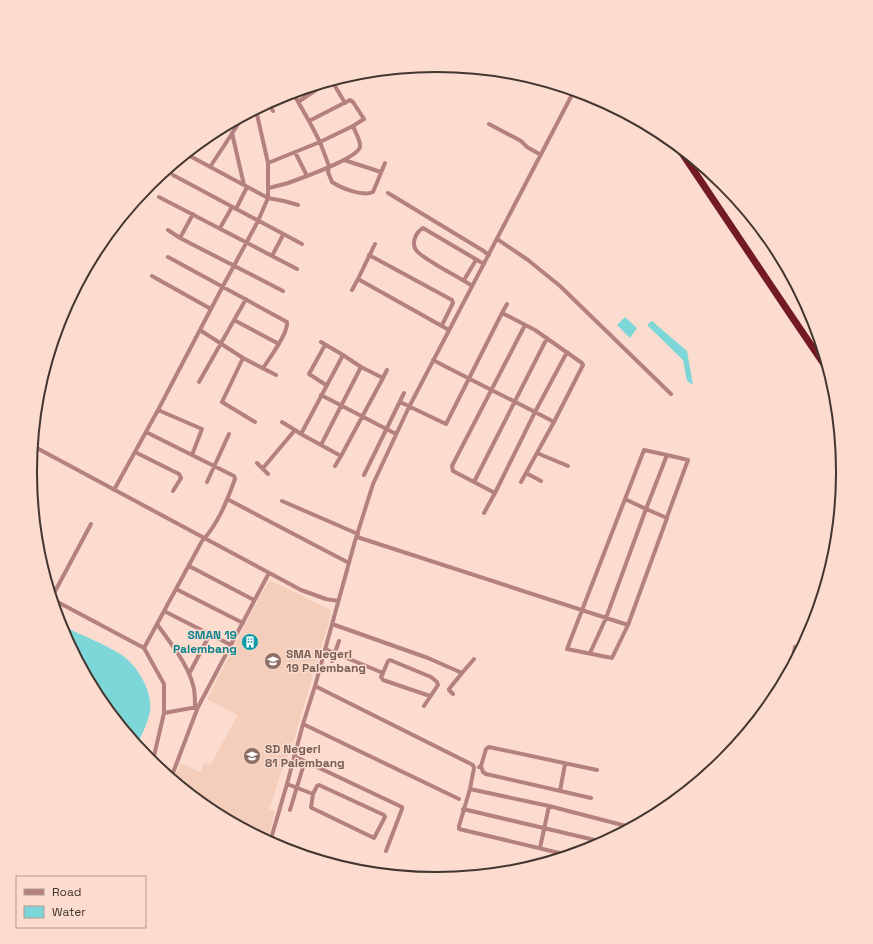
<svg xmlns="http://www.w3.org/2000/svg" width="873" height="944" viewBox="0 0 873 944" font-family="'Space Grotesk',sans-serif">
	<style>
		.built { fill: #f4cdbb }
		.water { fill: #7dd7d9 }
		.lines { fill: none; stroke-linecap: round; stroke-linejoin: round }
		.minor { stroke: #b58080; stroke-width: 4 }
		.trunk { stroke: #721a26; stroke-width: 7 }
		.labels { text-anchor: middle; stroke-width: 3; stroke-linejoin: round; paint-order: stroke }
		.culture-label { font-size: 12px; font-weight: bold; fill: #0d838f; stroke: #fcdcce; text-anchor: end }
		.education-label { font-size: 12px; font-weight: bold; fill: #785e54; stroke: #fcdcce; text-anchor: start }
		.rim { fill: none; stroke: #433630; stroke-width: 2 }
	</style>
	<rect width="100%" height="100%" fill="#fcdcce"/>
	<path class="built" d="M271,581L329,609L331,611V614L293,743L268,731L293,744L282,770L270,807H265L275,811L268,840L210,810L173,779L181,763L201,773L203,763L211,764L238,715L207,699L256,604L267,584Z"/>
	<path class="water" d="M625,317L637,328L630,338L617,325Z
		M652,321L687,351L693,385L687,381L683,360L647,325Z
		M61,627H65C83,636 103,643 120,654C136,663 153,691 150,711C148,723 142,734 137,745L98,698Z"/>
	<g class="lines">
		<path class="minor" d="M332,81L345,103
			M317,85L319,88L328,82
			M293,93L309,121
			M298,102L319,88
			M268,103L273,111
			M229,124L235,129L243,116
			M489,124L521,141L527,147L541,155
			M232,133L244,185
			M187,153L188,155L268,198L284,201L298,205
			M344,160L381,172
			M268,163L320,142L309,121L350,100L353,102L364,119L353,126
			M210,167L235,129
			M173,175L302,244
			M307,176C317,172 358,157 360,147C361,141 355,132 353,126L320,142L329,166L328,172L332,182C341,188 363,197 373,192L385,163
			M269,188L288,183L307,176L295,152
			M388,193L482,250L489,255
			M159,197L297,269
			M236,209L247,187
			M220,228L232,207
			M168,230L180,238L283,291
			M180,238L193,214
			M497,239L528,260L560,286L671,394
			M375,244L358,279L449,330
			M369,255L452,300L453,303L442,325
			M272,256L283,235
			M168,257L287,322C289,332 269,359 263,368
			M152,276L211,309
			M464,280L476,260
			M472,286C461,278 422,259 416,250C411,243 416,232 423,228L484,264
			M352,290L358,279
			M502,313L507,304
			M234,320L279,344
			M525,325L452,466L453,471L474,482L547,338
			M200,330L243,358L276,375
			M321,342L343,355L301,434L341,456L383,378L387,370
			M325,345L309,374L326,385
			M243,358L222,402L255,422
			M361,367L383,378
			M199,382L246,299
			M321,395L396,434
			M400,402L446,424L447,422L502,313L535,330L582,363L583,365L554,422C514,401 473,381 433,360
			M158,410L202,429L192,455
			M282,422L295,430
			M321,445L361,367L343,355
			M33,446L301,590L326,599L338,601
			M135,452L179,474L181,478L173,491
			M537,453L568,466
			M257,463L268,474
			M335,466L341,456
			M263,468L295,430L301,434
			M526,473L541,481
			M364,475L404,393
			M207,482L229,434
			M474,482L495,493L535,412L567,352
			M521,482L554,422
			M114,490L158,410L223,286L258,221L268,198V163L256,110
			M227,499L349,563
			M282,501L358,534
			M484,513L495,493
			M667,517L688,460L667,455
			M357,537L628,625
			M189,566L254,600
			M176,589L243,623
			M52,597L91,524
			M52,599L144,648L164,684V713L154,756L151,761
			M164,611L231,645
			M157,624C171,644 189,665 194,689C195,695 195,702 195,708
			M332,624L428,658L462,673L449,689V690L453,694
			M144,648L202,541C218,524 227,501 235,479L234,476L146,432
			M325,649L383,673L388,661L390,660L431,677L437,682L438,685L424,706
			M590,653L606,618L646,509L667,518L628,625L612,658L567,649L644,450L667,455L646,509L625,499
			M332,661L339,641
			M791,667L795,647L797,646H802
			M383,673L381,677L383,680L430,696
			M462,673L474,659
			M189,674L210,634
			M315,686L473,765L474,768L470,789L549,806L630,827
			M164,713L197,707
			M303,724L459,799
			M294,756L402,807V809L386,851
			M481,766L486,749L489,747L597,770
			M479,767L481,766L483,772L486,774L591,798
			M171,778L198,707L269,573
			M287,784L313,794L317,786L319,785L384,815L385,817L374,838L312,808L311,807L313,794
			M470,789L459,826V829L568,855
			M560,791L565,764
			M463,809L603,842
			M290,810L303,767
			M270,840L363,871
			M270,842L287,784L303,724L315,686L355,541L373,484L409,407L574,91
			M540,848L549,806"/>
		<path class="trunk" d="M678,147L788,311L828,370"/>
	</g>
	<defs>
		<g id="building-disc" transform="scale(0.9)"><circle r="9.5" fill="#0f9aa8" stroke="#fcdcce"/><path d="M-4-6H4V6H1V3H-1V6H-4ZM-2.5-4.3h1.7v1.8h-1.7ZM.8-4.3h1.7v1.8H.8ZM-2.5-1h1.7V.8h-1.7ZM.8-1h1.7V.8H.8Z" fill="#fff"/></g>
		<g id="school-disc" transform="scale(0.9)"><circle r="9.5" fill="#8d6e63" stroke="#fcdcce"/><path d="M0-5L7-2L0 1L-7-2ZM-4 1L0 2.5L4 1V4Q0 6-4 4Z" fill="#fff"/></g>
	</defs>
	<g fill-rule="evenodd">
		<use href="#building-disc" x="250" y="642"/>
		<use href="#school-disc" x="273" y="661"/>
		<use href="#school-disc" x="252" y="756"/>
	</g>
	<g class="labels">
		<g class="culture-label">
			<text x="237" y="639">SMAN 19<tspan x="237" dy="14">Palembang</tspan></text>
		</g>
		<g class="education-label">
			<text x="286" y="658">SMA Negeri<tspan x="286" dy="14">19 Palembang</tspan></text>
			<text x="265" y="753">SD Negeri<tspan x="265" dy="14">81 Palembang</tspan></text>
		</g>
	</g>
	<path d="M0 0H873V944H0ZM436 72H437A399 399 0 0 1 836 471V473A399 399 0 0 1 437 872H436A399 399 0 0 1 37 473V471A399 399 0 0 1 436 72Z" fill="#fcdcce" fill-rule="evenodd"/>
	<path class="rim" d="M436 72H437A399 399 0 0 1 836 471V473A399 399 0 0 1 437 872H436A399 399 0 0 1 37 473V471A399 399 0 0 1 436 72Z"/>
	<rect x="16" y="876" width="130" height="52" fill="#fcdcce" stroke="#b29a8f"/>
	<rect x="24" y="889" width="20" height="6" fill="#b58080" stroke="#b29a8f"/>
	<text x="52" y="896" font-size="12" fill="#433630">Road</text>
	<rect x="24" y="906" width="20" height="12" fill="#7dd7d9" stroke="#b29a8f"/>
	<text x="52" y="916" font-size="12" fill="#433630">Water</text>
</svg>
